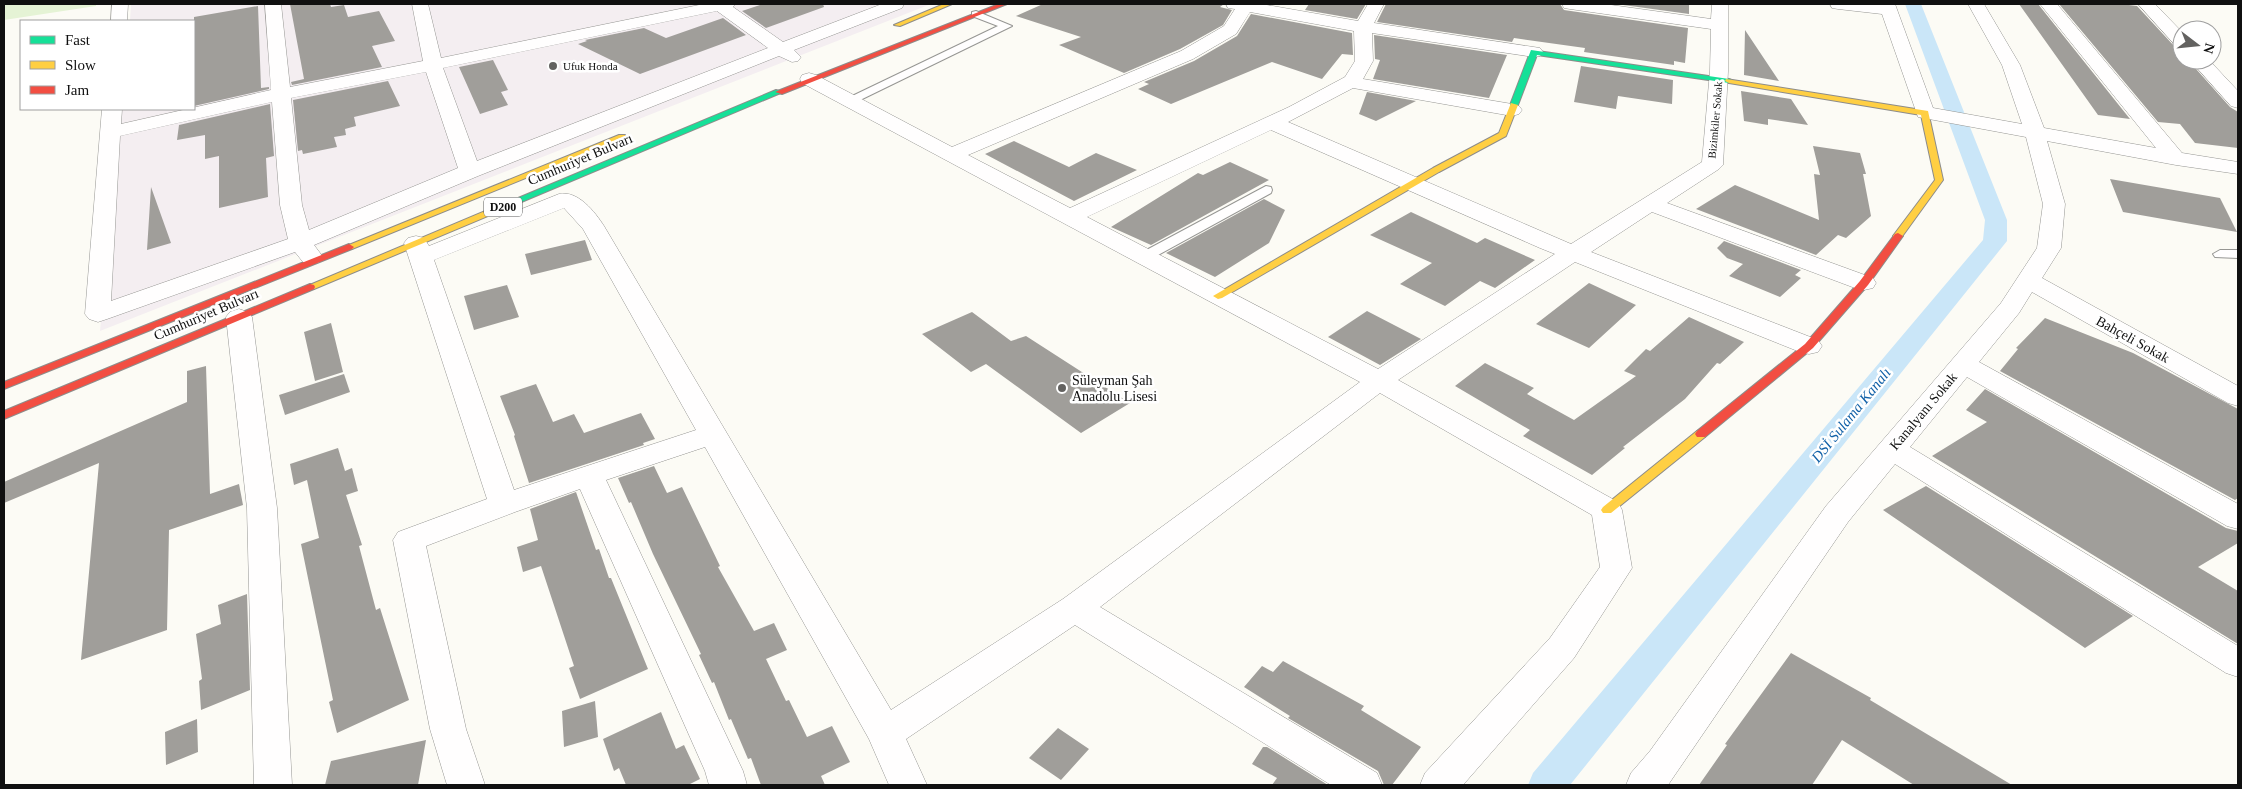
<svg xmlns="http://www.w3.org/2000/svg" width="2242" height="789" viewBox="0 0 2242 789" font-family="Georgia,serif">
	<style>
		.industrial { fill: #f4eef1 }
		.green { fill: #e5f3d5 }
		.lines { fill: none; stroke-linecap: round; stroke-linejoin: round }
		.canal { fill: #cae6f8; fill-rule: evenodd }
		.building { fill: #a09e9a }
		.lane-casing { stroke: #969693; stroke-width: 2 }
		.street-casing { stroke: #969693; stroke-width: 1 }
		.fast-casing { stroke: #8d8c8a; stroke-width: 2 }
		.slow-casing { stroke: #8d8c8a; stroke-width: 2 }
		.jam-casing { stroke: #8d8c8a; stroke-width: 2 }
		.lane { fill: #fffefe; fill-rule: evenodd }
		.street { fill: #fffefe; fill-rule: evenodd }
		.fast { fill: #16e098; fill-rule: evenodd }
		.slow { fill: #ffcf43; fill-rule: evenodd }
		.jam { fill: #f24e42; fill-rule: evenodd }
		.poi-dot { fill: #636260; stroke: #fff; stroke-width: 2 }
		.labels { text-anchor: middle; stroke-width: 5; stroke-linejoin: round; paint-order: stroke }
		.far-poi-label { font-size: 11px; fill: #101010; stroke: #fff; text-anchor: start }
		.far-street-label { font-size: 11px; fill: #101010; stroke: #fff }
		.shield { fill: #fff; stroke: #585858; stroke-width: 1 }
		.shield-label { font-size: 12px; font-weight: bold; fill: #101010 }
		.street-label { font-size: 14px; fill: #101010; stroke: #fff }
		.poi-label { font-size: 14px; fill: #101010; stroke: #fff; text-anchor: start }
		.water-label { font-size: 15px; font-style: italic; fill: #1362a8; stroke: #fff }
	</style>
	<rect width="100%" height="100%" fill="#fcfbf5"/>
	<path class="industrial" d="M131,4H931L100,331L121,109H194V21H130Z"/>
	<path class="green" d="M4,4H96V6L4,20Z"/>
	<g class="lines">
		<path class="canal" d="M1905,4H1921L2007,220V241L1570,785H1528L1533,773L1983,240L1985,220Z"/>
	</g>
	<path class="building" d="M290,4H330L331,7L344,5L348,17L379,11L395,41L372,46L382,67L292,85L291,82L304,79Z
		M763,4H823L824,7L766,28L742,11Z
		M1043,4H1224L1220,7L1232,10L1223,25L1180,49L1124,73L1059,45L1081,37L1016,16Z
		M1309,4H1366L1357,19L1305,10Z
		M1386,4H1560L1564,10L1688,28L1685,63L1674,61V65L1584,52L1585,48L1514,38L1512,42L1377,22Z
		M1616,4H1689V14Z
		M2019,4H2038L2130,119L2098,115Z
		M2059,4H2121L2137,6L2175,47L2182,50V60H2188L2230,107L2238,112V148L2195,143L2180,124L2158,122Z
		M258,6L261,88L269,87V89L194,106V17Z
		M1251,14L1352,33L1353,55L1342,54L1322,79L1272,62L1171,104L1138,89L1149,84L1144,82L1194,61L1237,36Z
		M723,18L746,35L640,74L578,44L587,41L585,40L644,28L666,38Z
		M1745,30L1779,81L1744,75Z
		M1374,35L1507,55L1489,98L1373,79L1380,60L1375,59Z
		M493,60L508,90L501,92L508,105L480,114L459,67Z
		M1581,66L1673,80L1672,104L1618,96L1616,109L1574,102Z
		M388,81L400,106L354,117L356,126L345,129L346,135L334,137L337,147L303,154L302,150L298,151L293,100Z
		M1741,91L1791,99L1808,125L1768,119V125L1744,121Z
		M1367,92L1416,101L1376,121L1359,114Z
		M270,104L274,156L266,158L268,197L219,208V156L205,159V135L177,140L179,125Z
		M1014,141L1069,167L1096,153L1137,170L1074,201L985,154Z
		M1813,146L1860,153L1866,174H1863L1871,216L1846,238L1838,235L1816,255L1696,209L1735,185L1819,220L1814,174L1820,175Z
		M1230,162L1269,180L1151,245L1111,227L1198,173L1203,175Z
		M2110,179L2220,198L2237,232L2123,212Z
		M151,187L171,243L147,250Z
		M1264,199L1285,210L1269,243L1215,277L1166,253Z
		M1411,212L1477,243L1485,238L1535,260L1495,288L1480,281L1445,306L1400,284L1432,263L1370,235Z
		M585,240L592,260L531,275L525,254Z
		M1724,241L1801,270L1795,275L1801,278L1780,297L1729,276L1743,264L1727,258L1717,248Z
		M1589,283L1636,305L1589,348L1536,324Z
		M507,285L519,317L474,330L464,296Z
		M1367,311L1421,339L1380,365L1328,337Z
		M972,312L1011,341L1026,336L1130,403L1081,433L986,364L971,372L922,334Z
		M1689,317L1744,342L1720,364L1717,363L1685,399L1623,447L1625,448L1592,475L1523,436L1530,430L1455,386L1485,363L1534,388L1527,394L1574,420L1636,376L1624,371L1646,349L1650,351Z
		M2045,318L2133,353L2238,409V498L2235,500L2000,371L2018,349L2016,348Z
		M331,323L343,372L315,381L304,332Z
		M206,366L210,494L239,484L243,505L169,530L167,630L81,660L99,463L4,503V482L187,402V371Z
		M344,374L350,392L285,415L279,395Z
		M536,384L553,422L574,414L584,433L641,413L655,439L643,443L644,445L529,483L514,436L515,435L500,396Z
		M1985,389L2226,528L2238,531V543L2198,567L2238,591V644L1932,456L1987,422L1966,410Z
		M338,448L345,471L352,468L358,491L346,495L362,545L359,546L376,610L380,608L409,700L337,733L329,702L333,700L301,544L319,538L307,480L294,485L290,464Z
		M654,466L667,493L682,487L720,566L718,567L754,631L774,623L787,650L766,659L786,701L789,700L807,737L832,726L850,762L821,776L825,785H761L751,758L748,759L731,719L729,720L714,682L712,683L699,655L701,654L653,554L631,502L629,503L618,478Z
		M1926,486L2133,616L2085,648L1883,510Z
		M576,492L596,550L599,549L609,578H611L648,669L580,699L569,668L574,666L541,566L523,572L517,547L538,540L530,509Z
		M247,594L250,690L201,710L199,681L202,679L196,634L221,624L218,605Z
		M1791,653L1871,698L1870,700L2012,785H1914L1842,740L1812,785H1699L1727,745L1725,744Z
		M1283,661L1364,706L1361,710L1421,747L1392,785H1384L1378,771L1288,718L1290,716L1244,687L1262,666L1273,672Z
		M595,701L598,737L564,747L562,711Z
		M661,712L676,749L684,745L700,779L688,785H626L619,768L614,771L603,739Z
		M197,719L198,752L166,765L165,732Z
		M1058,728L1089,749L1061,780L1029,758Z
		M426,740L418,785H325L331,761Z
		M1263,747H1267L1328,785H1272L1277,778L1252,764Z"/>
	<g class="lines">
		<g class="lane-casing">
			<path id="lane" d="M976,11L1012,26L854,103H846L844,101L846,99L998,26L972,16V12Z
				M1266,186L1271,187L1272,190L1271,193L1149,260L1144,261L1137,257L1139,254Z
				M2220,250H2238V258L2215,257L2213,254Z"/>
		</g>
		<g class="street-casing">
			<path id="street" d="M112,4H128L127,21H111Z
				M265,4H281L290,87L423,61L412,4H428L441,58L704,4H735L733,7L783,42L882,4H904L902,8L794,50L801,57L798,61L792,62L779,56L478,176L314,245L323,257L319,262L311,264L303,262L295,252L107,319L98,322L89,319L85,314L102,109H122L121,124L271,90ZM717,11L768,48L477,161L443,68ZM426,72L458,168L309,230L302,205L291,98ZM272,102L280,205L288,239L111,301L120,136Z
				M1226,4H1261L1358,21L1368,4H1384L1374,23L1540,48L1543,52L1540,56L1534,57L1372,33L1373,61L1363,79L1512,104L1519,106L1522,110L1519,114L1512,116L1353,88L1288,122L1571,244L1702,162L1710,71L1711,29L1570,9L1564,8L1562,4H1604L1711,19L1712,4H1728V71L1723,165L1719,169L1667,203L1873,278L1876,283L1873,288L1864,290L1855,288L1652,212L1591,252L1818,340L1822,346L1818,352L1809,354L1800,352L1575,262L1398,380L1618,502L1622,510L1632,568L1574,658L1463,785H1420L1425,773L1550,638L1600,567L1592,515L1380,393L1100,607L1377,773L1382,785H1331L1075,625L906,739L927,785H889L869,739L705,447L606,480L743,771L747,785H709L705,771L580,489L515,512L426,546L466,729L485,785H447L430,729L393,540L398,532L487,499L404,243L408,238L416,236L424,238L429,246L559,194C578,190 595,212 604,226L891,710L1063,599L1360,382L802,83L800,79L802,75L809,73L816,75L952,147L1181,51L1224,26L1235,9L1228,8ZM1250,12L1354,31L1355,61L1345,77L1289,107L1070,208L968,155L1193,59L1236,34ZM1271,130L1540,248L1555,254L1378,369L1087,217ZM564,208L583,229L696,430L514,490L434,260Z
				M1830,4H1895L1933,108L2022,124L2002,65L1968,4H1984L2020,65L2044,128L2156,148L2040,4H2057L2182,153L2238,162V174L2176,165L2047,141L2065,204L2061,248L2042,278L2238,386V406L2228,403L2032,292L2019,313L1979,362L2238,504V529L2227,526L1967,377L1910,447L2238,646V677L2226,673L1895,464L1848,522L1668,785H1626L1631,773L1650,751L1826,506L2001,303L2037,248L2043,204L2026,137L1918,117L1882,14L1838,9L1832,8Z
				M2138,4H2155L2182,32V47L2176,46Z
				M2190,60H2209L2238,91V108L2231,106Z
				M239,309L248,312L252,317L277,508L292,785H254L247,508L226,317L230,312Z"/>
		</g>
		<g class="fast-casing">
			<path id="fast" d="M1531,50L1729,79L1733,81L1729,83L1537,55L1518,105L1511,107L1510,105Z
				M776,90L783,92L519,203H513L511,201Z"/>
		</g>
		<g class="slow-casing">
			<path id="slow" d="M944,4H952L900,26L894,25Z
				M1726,79L1928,111L1943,180L1901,238H1895L1893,236L1935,180L1921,115L1729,83L1725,81Z
				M1511,103L1518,105L1506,136L1439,172L1222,298L1218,299L1213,296L1433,168L1499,133Z
				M619,135H625L626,137L352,249H346L344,247Z
				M516,198L521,201L519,203L314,289H306L305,287Z
				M1701,430L1705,431L1707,434L1705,437L1611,513H1603L1601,510L1603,507L1697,431Z"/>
		</g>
		<g class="jam-casing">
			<path id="jam" d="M999,4H1007L782,94L775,92Z
				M1898,233L1903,236L1868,285L1813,348L1705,437H1697L1695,434L1697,431L1805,344L1860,281L1895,234Z
				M349,244L354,247L352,249L4,389V382Z
				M310,284L314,285L315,287L314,289L4,419V411Z"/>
		</g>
		<use href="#lane" class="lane"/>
		<use href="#street" class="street"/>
		<use href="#fast" class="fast"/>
		<use href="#slow" class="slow"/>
		<use href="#jam" class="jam"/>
	</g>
	<g class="poi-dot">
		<circle cx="553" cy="66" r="5"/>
		<circle cx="1062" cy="388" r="5"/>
	</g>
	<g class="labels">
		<g class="far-poi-label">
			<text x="563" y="70">Ufuk Honda</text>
		</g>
		<g class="far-street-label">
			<text transform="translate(1715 120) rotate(-85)" y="4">Bizimkiler Sokak</text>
		</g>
		<rect class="shield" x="484" y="197.5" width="38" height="19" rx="4"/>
		<g class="shield-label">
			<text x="503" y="211">D200</text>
		</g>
		<g class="street-label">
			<text transform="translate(580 159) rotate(-23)" y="5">Cumhuriyet Bulvarı</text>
			<text transform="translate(206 314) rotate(-23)" y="5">Cumhuriyet Bulvarı</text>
			<text transform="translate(2133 339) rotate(29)" y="5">Bahçeli Sokak</text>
			<text transform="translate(1923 411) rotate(-50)" y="5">Kanalyanı Sokak</text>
		</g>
		<g class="poi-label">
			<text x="1072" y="385">Süleyman Şah<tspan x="1072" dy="16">Anadolu Lisesi</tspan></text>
		</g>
		<g class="water-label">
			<text transform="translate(1851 415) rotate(-51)" y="5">DSİ Sulama Kanalı</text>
		</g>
	</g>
	<rect width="2242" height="789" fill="none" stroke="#101010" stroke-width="10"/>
	<rect x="20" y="20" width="175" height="90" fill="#ffffff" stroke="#9f9f9f"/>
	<rect x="30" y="36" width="25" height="8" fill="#16e098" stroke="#9f9f9f"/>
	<text x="65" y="45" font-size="15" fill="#101010">Fast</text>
	<rect x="30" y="61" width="25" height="8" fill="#ffcf43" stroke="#9f9f9f"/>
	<text x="65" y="70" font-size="15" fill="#101010">Slow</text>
	<rect x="30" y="86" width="25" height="8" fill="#f24e42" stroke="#9f9f9f"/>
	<text x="65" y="95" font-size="15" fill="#101010">Jam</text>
	<g transform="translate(2197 45) rotate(106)"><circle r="24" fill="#ffffff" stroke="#9f9f9f"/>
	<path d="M0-4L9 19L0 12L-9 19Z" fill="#636260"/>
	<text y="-8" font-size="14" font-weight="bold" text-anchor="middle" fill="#101010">N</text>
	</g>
</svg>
